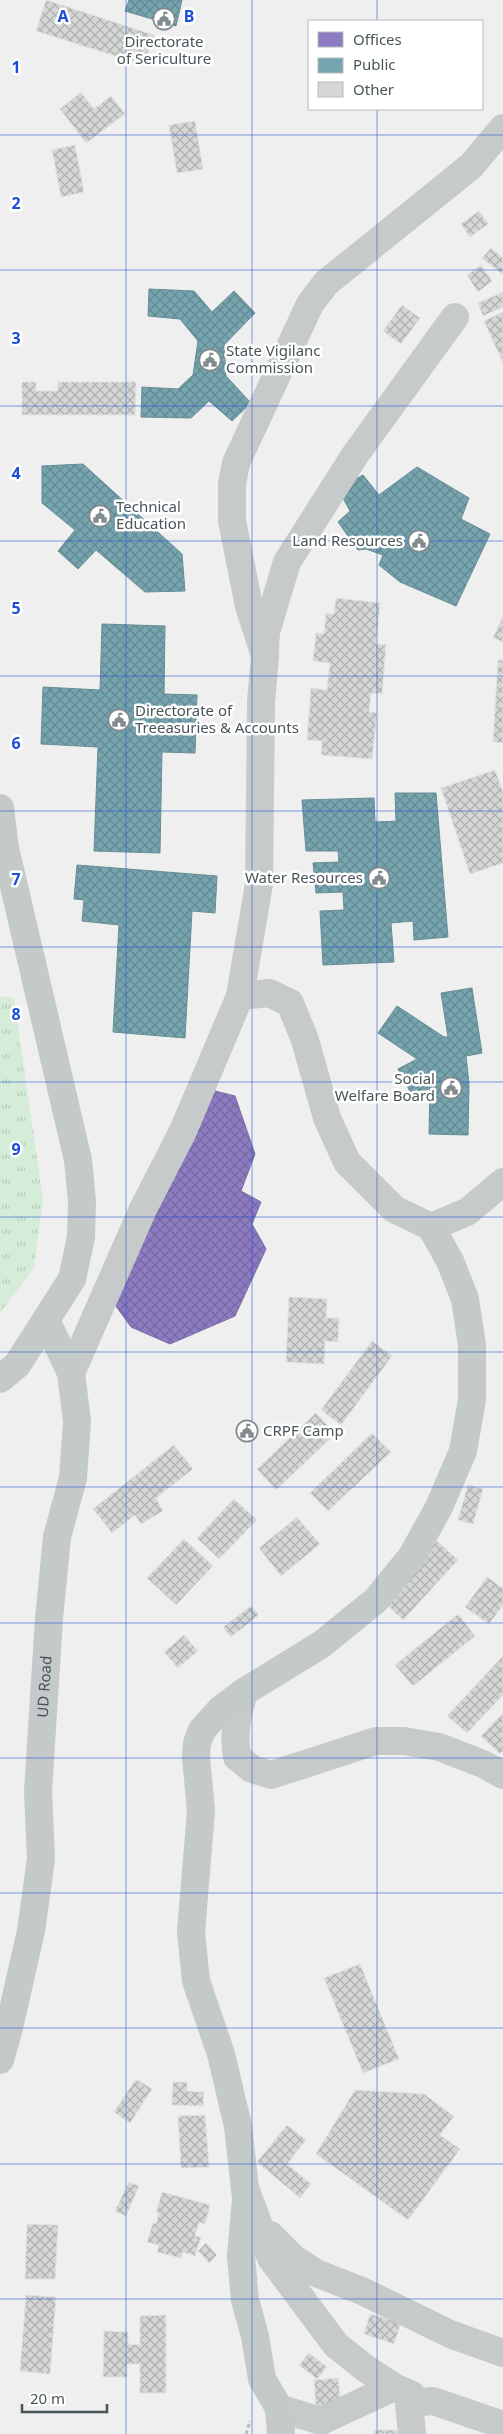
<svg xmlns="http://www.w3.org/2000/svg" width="503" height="2434" viewBox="0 0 503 2434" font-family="'Noto Sans',sans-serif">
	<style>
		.park { fill: url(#park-tufts) }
		.offices { fill: url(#offices-cross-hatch); stroke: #7970a3 }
		.public { fill: url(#public-cross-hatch); stroke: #688d95 }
		.building { fill: url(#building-cross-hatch); stroke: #e0e1e2 }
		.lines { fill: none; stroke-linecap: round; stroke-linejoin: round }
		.path { stroke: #b7c2bc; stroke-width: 3; stroke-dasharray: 4 2.5; stroke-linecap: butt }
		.minor { stroke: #c7caca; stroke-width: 28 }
		.major { stroke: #c4c9ca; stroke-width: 28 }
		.grid { fill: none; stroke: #1d4ed8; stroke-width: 1; stroke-opacity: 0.55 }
		.labels { text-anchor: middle; stroke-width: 5; stroke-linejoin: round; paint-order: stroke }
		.poi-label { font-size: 15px; fill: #485559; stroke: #fff; text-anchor: start }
		.street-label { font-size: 15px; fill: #485559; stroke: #fff }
		.grid-label { font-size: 16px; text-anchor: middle; font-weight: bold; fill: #1d4ed8; stroke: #fff; stroke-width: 5; stroke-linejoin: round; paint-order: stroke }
	</style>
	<defs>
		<pattern id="park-tufts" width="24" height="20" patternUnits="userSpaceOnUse" patternTransform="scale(1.25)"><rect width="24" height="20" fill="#d5ecd8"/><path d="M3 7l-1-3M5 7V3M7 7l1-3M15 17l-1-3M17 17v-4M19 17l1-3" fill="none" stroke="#b8ccbc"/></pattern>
		<pattern id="offices-cross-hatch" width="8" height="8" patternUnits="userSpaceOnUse" patternTransform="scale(1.25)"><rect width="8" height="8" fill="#8e7cc3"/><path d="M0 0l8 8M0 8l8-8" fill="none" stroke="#7668a1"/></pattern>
		<pattern id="public-cross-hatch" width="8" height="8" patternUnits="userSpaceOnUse" patternTransform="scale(1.25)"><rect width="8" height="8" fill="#76a5af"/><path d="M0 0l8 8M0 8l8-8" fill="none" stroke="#638991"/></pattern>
		<pattern id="building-cross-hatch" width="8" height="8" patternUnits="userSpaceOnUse" patternTransform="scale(1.25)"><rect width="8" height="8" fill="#d5d7d7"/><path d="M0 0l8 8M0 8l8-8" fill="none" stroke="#afb1b1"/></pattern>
	</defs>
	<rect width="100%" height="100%" fill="#efefef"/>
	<path class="park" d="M0,996L14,998L43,1200L34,1268L0,1313Z"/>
	<path class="offices" d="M199,1087L235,1096L255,1154L241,1191L261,1202L252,1224L266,1249L235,1316L170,1344L131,1327L113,1302Z"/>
	<path class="public" d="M129,0H182L176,26L125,11Z
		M149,289L194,291L212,312L234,291L255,313L224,345L226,376L251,403L232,421L209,401L191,418L141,417L142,387L178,389L193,375L198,341L180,319L148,316Z
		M83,464L182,554L185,591L145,592L96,550L78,569L58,551L75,530L42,503V466Z
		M417,467L469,498L461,519L490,534L456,606L400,582L379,565L383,555L366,549L358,550L338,522L350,511L338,489L363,475L379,495Z
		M102,624L165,626L164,694L197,695L195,753L162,752L160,853L94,851L98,747L41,744L43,687L100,690Z
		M395,793H436L448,937L414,940L413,921L391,923L394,962L323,965L320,911L344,910L343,892L316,893L313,863L339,862L338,851H306L302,800L374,798L375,822L400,821H396Z
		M77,865L217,876L215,913L192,911L185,1038L113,1032L119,925L82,921L84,900L74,899Z
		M472,988L482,1053L466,1056L469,1084L468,1135L429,1134L430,1088L413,1097L398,1069L417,1059L378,1033L397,1006L444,1037H448L441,993Z"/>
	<path class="building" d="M46,0L154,35L144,65L36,31Z
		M81,92L94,109L111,96L125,114L86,143L60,109Z
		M195,121L203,169L177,173L169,125Z
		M75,145L84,192L61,197L52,150Z
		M479,211L488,224L470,237L461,224Z
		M491,248L503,258L502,274L482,258Z
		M481,265L492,281L478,292L467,275Z
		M503,292V307L483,316L478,303Z
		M402,305L420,318L401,344L383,331Z
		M503,312V363L484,321Z
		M22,382H36V391H58V382H136L135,415H22Z
		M336,598L380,603L376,644L386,645L382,694L371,693L369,712L377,713L372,759L321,755L322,741L307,740L311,688L327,690L330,663L313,661L316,633L324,634L326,613L334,614Z
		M503,616V642L493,638Z
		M498,660H503V743L493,742Z
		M495,770L503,792V863L470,874L441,788Z
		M289,1297L327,1299L326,1318H339L338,1342L325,1341L324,1364L286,1362Z
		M372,1341L392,1356L341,1425L321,1410Z
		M316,1413L335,1434L276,1490L257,1469Z
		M372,1433L391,1452L328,1511L310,1493Z
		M174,1445L193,1469L156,1498L163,1511L141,1524L135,1515L112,1533L93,1509Z
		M468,1485L483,1489L473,1524L458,1520Z
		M234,1499L257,1520L219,1559L197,1538Z
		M297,1517L320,1544L281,1576L259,1548Z
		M184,1539L213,1566L176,1605L147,1578Z
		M437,1541L458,1560L403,1620L383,1601Z
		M487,1577L503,1588V1605L489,1624L465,1607Z
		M251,1606L259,1615L231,1637L223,1627Z
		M458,1614L475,1636L413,1686L395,1665Z
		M184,1635L198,1651L178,1668L164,1652Z
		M503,1656V1695L467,1733L447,1716Z
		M503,1713V1751L500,1754L481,1736Z
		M360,1964L399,2059L363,2073L324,1978Z
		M136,2079L152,2089L130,2123L114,2112Z
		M173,2082H187V2091L204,2092L203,2106L172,2105Z
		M355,2090L424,2094L454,2116L440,2135L460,2149L408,2220L316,2154Z
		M205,2115L209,2167L181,2168L178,2116Z
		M287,2125L306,2140L287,2164L311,2184L300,2198L257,2162Z
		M129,2182L139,2186L126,2216L115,2211Z
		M162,2192L210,2205L205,2224L199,2222L195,2236L201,2237L195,2256L183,2252L181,2258L157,2252L159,2245L147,2242L153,2223L156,2224L159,2213L156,2212Z
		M27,2224L58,2225L55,2279H25Z
		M206,2243L217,2255L209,2263L198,2251Z
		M26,2295L56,2297L50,2374L20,2371Z
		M370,2314L401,2323L394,2344L364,2334Z
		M166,2315V2393H140V2364H127V2377H103L104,2331L128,2332V2344L140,2345V2316Z
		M309,2353L327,2367L317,2379L299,2365Z
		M338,2378L341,2405L316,2407L314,2380Z
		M374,2430H397V2434H374Z"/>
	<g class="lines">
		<path class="path" d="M246,2434L250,2421"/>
		<path class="minor" d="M265,650L266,632L287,562L355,455L455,317
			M240,996L269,993L290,1003L305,1040L327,1118L347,1162L394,1209L431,1227L467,1212L503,1182
			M71,1373L143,1209L183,1131L240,996L259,884L261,702L265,656L249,606L232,521V484L236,463L310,304L326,283L471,166L503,128
			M244,1692C237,1715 233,1733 237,1757L252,1769L271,1775L376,1741H404L439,1747L483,1764L503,1775
			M245,2188L271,2258L336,2345L365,2368L394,2387L412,2395L409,2403L433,2401L503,2425
			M270,2235L293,2258L316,2273L362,2291L450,2334L503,2353
			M409,2403L412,2434
			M279,2408L321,2421L394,2387"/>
		<g class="major">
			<path d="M0,808L5,848L78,1160L82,1201L81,1237L72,1279L17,1365L0,1379"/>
			<path id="s1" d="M0,2060L8,2032L31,1931L41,1859L38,1791L49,1619L57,1537L73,1478L77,1421L71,1373L46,1320"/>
			<path d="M281,2434L279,2408L262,2379L255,2336L245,2300L241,2256L246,2198L238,2126L221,2054L196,1981L191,1932L201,1811L196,1757L197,1743L202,1730L220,1710L244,1692L322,1644L376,1600L412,1556L439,1507L463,1451L472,1400V1345L465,1299L450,1261L431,1227"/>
		</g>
	</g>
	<path class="grid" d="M126,0V2434M252,0V2434M377,0V21M377,109V2434M0,135H503M0,270H503M0,406H503M0,541H503M0,676H503M0,811H503M0,947H503M0,1082H503M0,1217H503M0,1352H503M0,1487H503M0,1623H503M0,1758H503M0,1893H503M0,2028H503M0,2164H503M0,2299H503"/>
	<defs>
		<g id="civic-ring" transform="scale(1.125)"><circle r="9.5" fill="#fff" stroke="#828b8e" stroke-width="1.5"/><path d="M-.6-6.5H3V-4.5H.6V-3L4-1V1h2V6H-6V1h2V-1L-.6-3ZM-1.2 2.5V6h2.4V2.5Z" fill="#828b8e"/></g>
	</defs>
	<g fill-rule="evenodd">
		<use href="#civic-ring" x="164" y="19"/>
		<use href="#civic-ring" x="210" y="360"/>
		<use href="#civic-ring" x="100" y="516"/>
		<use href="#civic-ring" x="419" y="541"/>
		<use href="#civic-ring" x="119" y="720"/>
		<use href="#civic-ring" x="379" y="878"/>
		<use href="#civic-ring" x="451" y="1088"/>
		<use href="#civic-ring" x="247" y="1431"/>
	</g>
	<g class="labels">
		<g class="poi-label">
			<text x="164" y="47" text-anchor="middle">Directorate<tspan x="164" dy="17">of Sericulture</tspan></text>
			<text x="226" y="356">State Vigilanc<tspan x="226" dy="17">Commission</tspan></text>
			<text x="116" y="512">Technical<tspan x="116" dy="17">Education</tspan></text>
			<text x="403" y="546" text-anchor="end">Land Resources</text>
			<text x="135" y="716">Directorate of<tspan x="135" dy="17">Treeasuries &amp; Accounts</tspan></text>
			<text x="363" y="883" text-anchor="end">Water Resources</text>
			<text x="435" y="1084" text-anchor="end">Social<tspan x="435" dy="17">Welfare Board</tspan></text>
			<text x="263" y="1436">CRPF Camp</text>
		</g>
		<g class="street-label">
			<text dy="5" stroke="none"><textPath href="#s1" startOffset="378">UD Road</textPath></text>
		</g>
	</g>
	<g class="grid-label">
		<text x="63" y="22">A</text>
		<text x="189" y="22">B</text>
		<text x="16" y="73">1</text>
		<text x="16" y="209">2</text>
		<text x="16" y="344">3</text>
		<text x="16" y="479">4</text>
		<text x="16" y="614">5</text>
		<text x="16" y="749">6</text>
		<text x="16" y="885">7</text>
		<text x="16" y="1020">8</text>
		<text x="16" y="1155">9</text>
	</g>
	<rect x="308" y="20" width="175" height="90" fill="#ffffff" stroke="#b6bbbd"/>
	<rect x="318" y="32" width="25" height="15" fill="#8e7cc3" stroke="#b6bbbd"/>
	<text x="353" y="45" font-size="15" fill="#485559">Offices</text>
	<rect x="318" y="58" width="25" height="15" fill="#76a5af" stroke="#b6bbbd"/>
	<text x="353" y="70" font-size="15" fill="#485559">Public</text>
	<rect x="318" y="82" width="25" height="15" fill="#d5d7d7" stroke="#b6bbbd"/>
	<text x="353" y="95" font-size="15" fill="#485559">Other</text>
	<path d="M22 2404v8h85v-8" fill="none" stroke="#485559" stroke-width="2.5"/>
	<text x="30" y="2404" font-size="15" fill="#485559" stroke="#ffffff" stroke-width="4" paint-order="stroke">20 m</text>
</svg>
